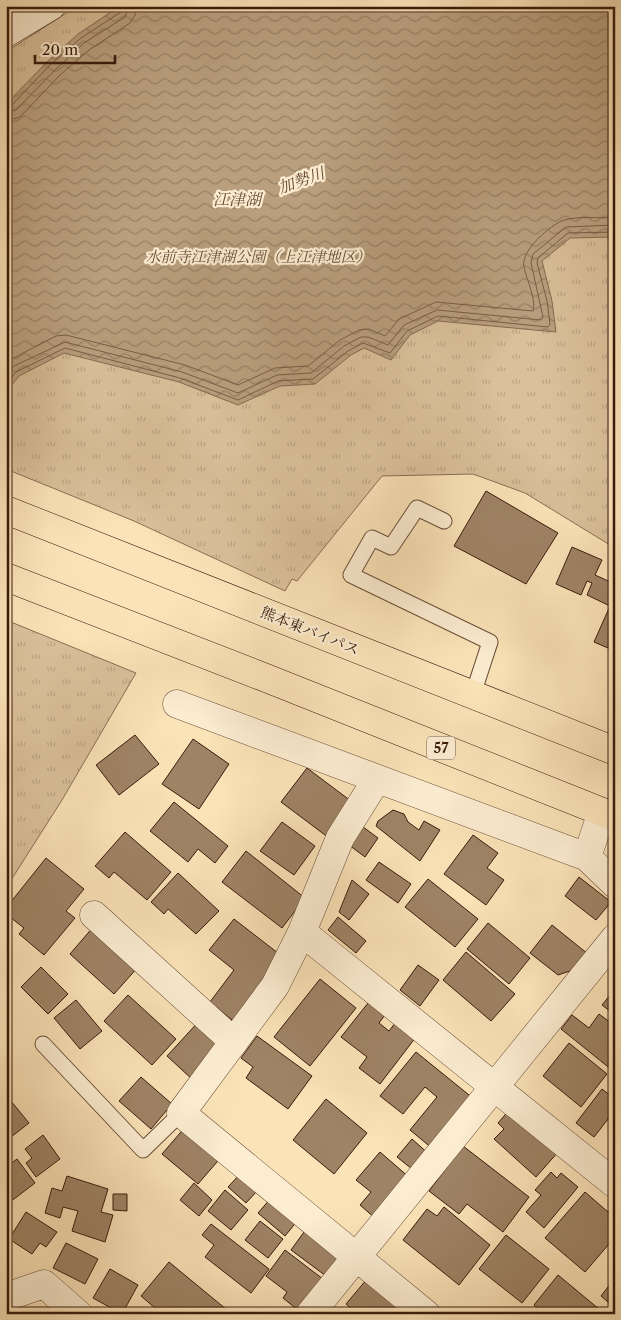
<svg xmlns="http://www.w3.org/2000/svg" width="621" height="1320" viewBox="0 0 621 1320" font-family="'Libre Caslon Text','Noto Serif JP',serif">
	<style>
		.park { fill: url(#park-tufts); stroke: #8a6e54 }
		.water { fill: url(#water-waves); stroke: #866a50 }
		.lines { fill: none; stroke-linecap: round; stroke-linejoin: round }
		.shore { stroke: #795d45; stroke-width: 1 }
		.building { fill: #9e8365; stroke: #391b0c }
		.lane-casing { stroke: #6a4d37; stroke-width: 17 }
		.street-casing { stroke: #6a4d37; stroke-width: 29 }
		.secondary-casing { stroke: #391b0c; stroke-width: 29 }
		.highway-casing { stroke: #391b0c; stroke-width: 29 }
		.lane { stroke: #fcedd1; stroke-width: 15 }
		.street { stroke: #fcedd1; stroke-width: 28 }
		.secondary { stroke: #fcedd1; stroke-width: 28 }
		.highway { stroke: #fbe3b8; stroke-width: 28 }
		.labels { text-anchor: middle; stroke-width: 4.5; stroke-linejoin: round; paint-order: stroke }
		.shield { fill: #fcedd1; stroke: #745a47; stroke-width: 1 }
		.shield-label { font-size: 14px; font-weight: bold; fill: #391b0c }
		.park-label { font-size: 15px; font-style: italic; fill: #694d37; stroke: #fcedd1 }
		.street-label { font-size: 15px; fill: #391b0c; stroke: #fcedd1 }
		.water-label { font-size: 16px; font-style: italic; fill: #664934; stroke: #fcedd1 }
	</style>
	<defs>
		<pattern id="park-tufts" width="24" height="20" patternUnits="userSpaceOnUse" patternTransform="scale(1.25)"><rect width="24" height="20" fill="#dac19b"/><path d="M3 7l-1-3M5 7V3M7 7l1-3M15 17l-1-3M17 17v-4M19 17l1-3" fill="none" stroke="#bca584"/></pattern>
		<pattern id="water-waves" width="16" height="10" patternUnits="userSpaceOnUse" patternTransform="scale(1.25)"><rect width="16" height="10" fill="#b99f7e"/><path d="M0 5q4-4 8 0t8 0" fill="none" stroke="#978166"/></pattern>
	</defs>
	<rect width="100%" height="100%" fill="#fbe3b8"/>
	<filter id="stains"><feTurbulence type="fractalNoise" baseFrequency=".004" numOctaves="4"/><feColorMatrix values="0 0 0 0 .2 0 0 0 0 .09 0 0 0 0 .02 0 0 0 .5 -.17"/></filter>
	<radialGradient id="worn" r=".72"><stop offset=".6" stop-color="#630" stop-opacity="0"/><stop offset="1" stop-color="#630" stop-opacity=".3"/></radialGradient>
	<path class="park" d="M77,6H615V548L525,493L473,474L382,476L297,581L292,579L285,591L134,521L6,469V52Z
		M6,620L136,673L62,800L6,888Z"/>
	<path class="water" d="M120,6H615V237L570,238L542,261L552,301L556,332L438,321L410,335L391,360L364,348L351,355L315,384L280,386L238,405L179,382L64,353L19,376L6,392V104L47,62L78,34Z"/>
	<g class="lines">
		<path class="shore" d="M6,107L12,105L50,65L81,38L121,12L123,6
			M6,113L16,110L55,70L84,43L125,17L129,6
			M6,121L20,117L60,75L89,50L130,23L135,15L136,6
			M6,362L56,336L66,335L185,365L238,385L275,368L308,366L340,340L359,330L369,329L385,336L399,319L436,302L533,311C537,300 526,279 524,267C520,251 550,225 564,220C579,216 600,218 615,218
			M6,374L14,366L65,342L182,372L238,393L277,375L311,373L344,346L361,337H368L388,345L404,325L437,310L541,320L543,317L531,263L533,254L566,227L615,225
			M6,384L16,372L65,348L180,378L238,400L278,381L313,379L348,351L363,343L390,353L407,331L438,316L548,327L550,324L547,301L537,263L538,258L568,233L615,232"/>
	</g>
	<path class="building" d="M486,491L558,533L526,584L454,546Z
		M572,547L602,560L595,575L615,584V651L594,642L610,606L587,595L592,583L587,581L581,595L556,584Z
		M135,735L159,764L119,795L96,765Z
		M193,739L229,764L199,809L162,784Z
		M307,768L359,807L333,841L281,802Z
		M174,802L228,846L215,863L198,849L188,862L150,831Z
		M393,810L404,814L408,822L419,830L424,821L440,830L420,861L376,826L378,821Z
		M282,822L315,846L294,875L260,851Z
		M359,824L378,838L365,857L345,842Z
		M125,832L171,872L147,900L114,872L109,878L95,866Z
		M473,835L498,853L487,868L504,880L486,905L444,874Z
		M246,851L305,898L282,928L222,882Z
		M46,858L84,889L66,911L75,918L44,955L19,934L24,928L6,914V908Z
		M379,862L411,884L398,903L366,880Z
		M178,873L219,911L196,934L168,909L164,914L151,902Z
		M579,877L611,902L596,920L565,896Z
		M428,879L478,919L455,947L405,907Z
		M352,880L369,894L349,920L339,912Z
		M338,917L366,941L356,953L328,930Z
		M234,919L287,960L237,1024L210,1002L234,970L209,950Z
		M488,923L530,958L509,984L467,949Z
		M552,925L588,954L576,969L558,975L530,953Z
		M94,926L139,966L114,994L70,954Z
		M466,952L515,994L491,1021L443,980Z
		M418,965L439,980L420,1006L400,990Z
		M41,967L68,994L48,1014L21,987Z
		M320,979L356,1008L310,1066L274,1037Z
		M615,989V1015L602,1005Z
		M128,995L176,1039L152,1065L104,1021Z
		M372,998L388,1011L379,1023L389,1031L396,1022L416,1037L380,1084L359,1068L367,1057L341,1037Z
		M76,1000L102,1031L80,1049L54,1018Z
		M599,1014L615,1026V1067L612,1070L561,1029L572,1015L589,1028Z
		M201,1019L228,1045L194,1081L167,1056Z
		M257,1036L312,1076L288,1109L246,1078L253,1067L241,1058Z
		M569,1043L607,1074L581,1107L543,1076Z
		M416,1052L474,1099L433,1149L410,1130L437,1097L425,1087L403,1114L380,1096Z
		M141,1077L172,1104L151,1129L119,1101Z
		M602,1089L615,1099V1110L594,1137L576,1123Z
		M6,1095L29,1123L6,1141Z
		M326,1099L367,1133L334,1174L293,1140Z
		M511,1108L559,1151L536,1177L494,1139L504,1129L498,1123Z
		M187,1125L223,1155L198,1184L162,1154Z
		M43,1135L60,1159L36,1177L26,1163L32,1158L25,1149Z
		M412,1139L431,1156L417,1173L397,1157Z
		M463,1146L529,1197L503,1232L467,1204L459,1214L429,1191Z
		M380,1152L410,1178L376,1219L360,1205L371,1192L356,1180Z
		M17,1159L35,1183L10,1202L6,1197V1167Z
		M551,1172L557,1178L561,1173L578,1187L544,1228L526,1212L541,1195L535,1190Z
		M240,1174L258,1190L246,1203L228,1187Z
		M67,1176L108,1189L101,1212L113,1215L105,1242L72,1231L78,1211L63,1207L60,1218L45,1213L52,1188L62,1191Z
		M194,1183L212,1200L199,1216L180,1200Z
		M225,1190L248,1210L231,1230L208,1211Z
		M585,1192L608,1212L615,1205V1237L585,1272L545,1238Z
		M113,1194H127V1211L113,1210Z
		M271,1198L298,1220L285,1236L258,1213Z
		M444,1207L490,1245L459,1285L403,1240L427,1209L437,1216Z
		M26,1212L57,1232L46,1247L40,1243L32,1254L9,1239Z
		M260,1221L283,1239L268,1258L245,1240Z
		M211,1224L269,1269L251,1293L205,1257L214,1245L202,1235Z
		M304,1232L339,1257L326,1276L291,1250Z
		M506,1235L549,1269L522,1303L479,1269Z
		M66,1243L98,1259L85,1284L53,1268Z
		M285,1250L323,1279L299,1311L283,1298L287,1292L266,1276Z
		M169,1262L232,1314H162L141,1296Z
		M110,1269L138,1285L122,1314L93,1298Z
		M558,1275L605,1314H544L534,1305Z
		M615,1278V1308L601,1296Z
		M367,1279L397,1304L389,1314H357L346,1304Z"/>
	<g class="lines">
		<g class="lane-casing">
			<path id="lane" d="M444,521L417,508L391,547L372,538L351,575L490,642L473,694
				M43,1044L143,1150L181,1113"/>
		</g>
		<g class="street-casing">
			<path id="street" d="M177,704L587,857L615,884
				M587,857L602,812
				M94,915L234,1042
				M302,932L340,838L377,779
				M6,1297L44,1284L78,1314
				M310,1314L615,938
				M426,1314L181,1113L275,986L302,932L615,1184"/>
		</g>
		<g class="secondary-casing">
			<path id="secondary" d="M6,33L51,6"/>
		</g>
		<g class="highway-casing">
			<path id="highway" d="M6,510L615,751
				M6,577L266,678L615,817"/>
		</g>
		<use href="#lane" class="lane"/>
		<use href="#street" class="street"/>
		<use href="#secondary" class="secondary"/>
		<use href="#highway" class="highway"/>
	</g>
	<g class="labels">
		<rect class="shield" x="427" y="736.5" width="28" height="23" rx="4"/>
		<g class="shield-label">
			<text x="441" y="753">57</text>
		</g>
		<g class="park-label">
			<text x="258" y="262">水前寺江津湖公園（上江津地区）</text>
		</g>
		<g class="street-label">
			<text transform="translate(310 631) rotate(22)" y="5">熊本東バイパス</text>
		</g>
		<g class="water-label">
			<text transform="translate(301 180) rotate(-20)" y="6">加勢川</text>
			<text x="237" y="205">江津湖</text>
		</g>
	</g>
	<rect width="621" height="1320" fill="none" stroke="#fbe3b8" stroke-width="25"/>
	<rect x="8" y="8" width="606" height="1305" fill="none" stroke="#391b0c" stroke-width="2.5"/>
	<rect x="12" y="12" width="596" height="1295" fill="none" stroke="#391b0c"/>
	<path d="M35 55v8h80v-8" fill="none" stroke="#391b0c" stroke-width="2.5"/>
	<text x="42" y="55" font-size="15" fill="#391b0c" stroke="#fcedd1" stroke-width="4" paint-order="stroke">20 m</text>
	<rect width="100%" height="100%" filter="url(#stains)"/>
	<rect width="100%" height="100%" fill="url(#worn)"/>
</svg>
